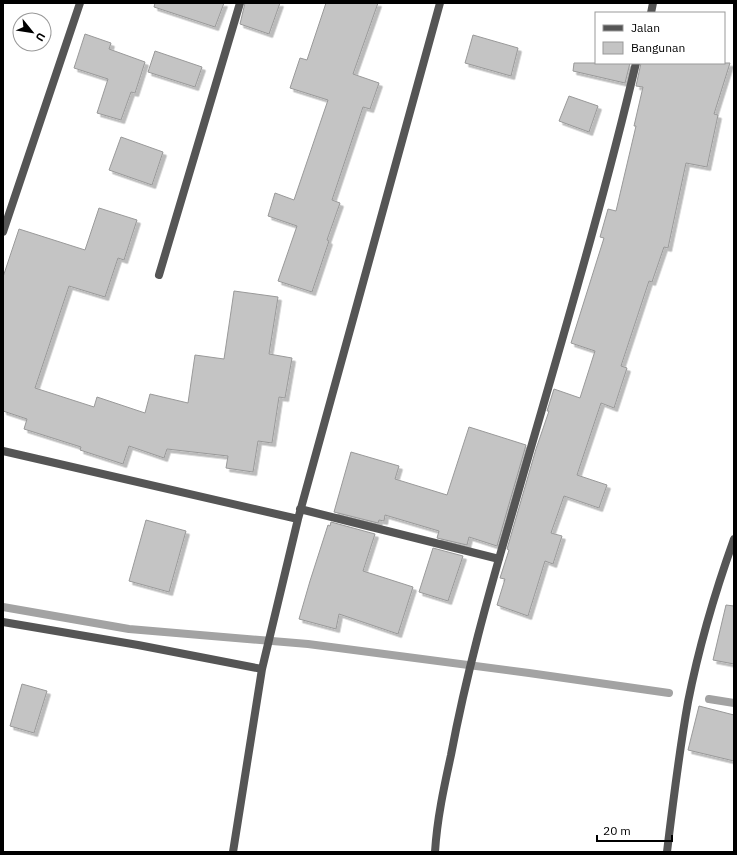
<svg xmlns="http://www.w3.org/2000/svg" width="737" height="855" viewBox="0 0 737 855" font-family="'IBM Plex Sans',sans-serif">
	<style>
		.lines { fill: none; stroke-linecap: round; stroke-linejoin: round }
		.stream { stroke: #a3a3a3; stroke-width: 8 }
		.building { fill: #c4c4c4; stroke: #999; filter: url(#shadow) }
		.street { stroke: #555; stroke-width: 8 }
	</style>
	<defs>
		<filter id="shadow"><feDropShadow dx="3.5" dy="3.5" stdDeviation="0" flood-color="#0004"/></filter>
	</defs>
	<rect width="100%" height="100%" fill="#fff"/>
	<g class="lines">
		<path class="stream" d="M3,607L129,629L308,644L529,673L669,693
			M709,699L734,703"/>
	</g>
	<path class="building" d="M155,3H224L215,27L154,7Z
		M245,3H280L269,34L240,24Z
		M326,3H378L353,74L379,83L370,109L363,107L332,200L340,203L327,240L329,241L312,292L278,281L297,226L268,216L275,193L294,200L328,100L290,88L300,58L307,60Z
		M85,34L111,43L109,49L145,62L135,93L131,92L121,120L97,113L108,79L74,68Z
		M473,35L518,48L511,76L465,63Z
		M155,51L202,67L195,87L148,72Z
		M574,63H630L625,83L573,71Z
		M641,63H730L714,114L718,115L707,167L686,163L668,248L664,247L652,282L649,281L621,366L627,368L614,408L601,403L577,475L607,485L599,508L564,496L551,533L562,536L553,564L545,561L528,616L497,605L505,579L500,578L509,550L507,549L536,449L549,411H547L554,389L580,398L595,351L571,343L604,238L600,237L608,209L616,211L636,126H634L643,87L636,86Z
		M569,96L598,106L589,132L559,121Z
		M121,137L163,152L152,185L109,170Z
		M99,208L137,220L124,260L118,258L105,297L69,286L35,388L94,407L97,397L145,413L150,394L188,403L195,355L224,359L234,291L278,297L269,354L292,358L285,398L279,397L272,443L258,441L253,472L226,468L228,456L167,449L164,458L129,446L123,464L80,450L81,447L24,429L27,419L3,411V277L19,229L85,250Z
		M469,427L526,445L497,546L469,537L467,545L437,538L439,531L385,515L384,521L379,520L378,523L334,512L351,452L399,466L395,479L447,495Z
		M146,520L186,531L169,592L129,581Z
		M331,522L375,534L363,571L413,587L398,634L339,614L336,629L299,619L310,581L328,525L330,526Z
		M433,548L463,556L448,601L419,592Z
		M726,605L734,606V664L713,660Z
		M22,684L47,691L34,733L10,726Z
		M699,706L734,715V761L688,750Z"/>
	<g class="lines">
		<path class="street" d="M651,13L653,3
			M3,232L80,3
			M159,275L240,3
			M3,451L298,519
			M300,509L499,559
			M3,622L138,645L262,669
			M233,852L262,669L298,519L440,3
			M435,852C437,819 444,787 451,755C466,675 488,596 511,517C554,366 600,216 636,63
			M667,852C673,802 679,752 688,702C699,646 715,592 734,539"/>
	</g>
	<rect width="737" height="855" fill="none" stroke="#000000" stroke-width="8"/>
	<rect x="595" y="12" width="130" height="52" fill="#ffffff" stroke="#999999"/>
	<rect x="603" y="25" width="20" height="6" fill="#555555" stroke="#999999"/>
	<text x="631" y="32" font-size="12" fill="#000000">Jalan</text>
	<rect x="603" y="42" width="20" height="12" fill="#c4c4c4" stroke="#999999"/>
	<text x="631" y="52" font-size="12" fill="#000000">Bangunan</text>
	<g transform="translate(32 32) rotate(120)"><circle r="19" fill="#ffffff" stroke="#999999"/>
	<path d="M0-3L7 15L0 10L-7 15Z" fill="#000000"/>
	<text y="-6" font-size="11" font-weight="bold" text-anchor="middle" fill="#000000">U</text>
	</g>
	<path d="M597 835v6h75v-6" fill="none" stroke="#000000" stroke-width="2"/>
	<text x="603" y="835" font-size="12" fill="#000000" stroke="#ffffff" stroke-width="3" paint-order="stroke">20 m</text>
</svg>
